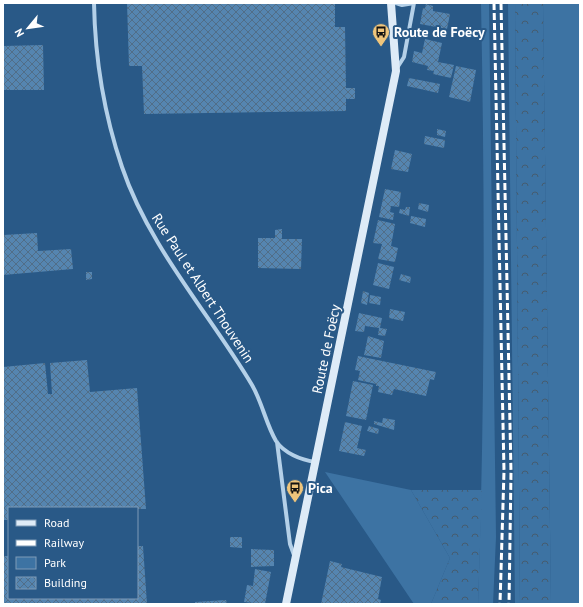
<svg xmlns="http://www.w3.org/2000/svg" width="583" height="607" viewBox="0 0 583 607" font-family="'PT Sans',sans-serif">
	<style>
		.green { fill: #3d73a3 }
		.forest { fill: url(#forest-crowns) }
		.building { fill: url(#building-cross-hatch) }
		.lines { fill: none; stroke-linecap: round; stroke-linejoin: round }
		.street { stroke: #b4d0e8; stroke-width: 4 }
		.secondary { stroke: #deebf7; stroke-width: 8 }
		.rail { stroke: #fff; stroke-width: 3; stroke-dasharray: 7 3; stroke-linecap: butt }
		.labels { text-anchor: middle; stroke-width: 4; stroke-linejoin: round; paint-order: stroke }
		.poi-label { font-size: 14px; font-weight: bold; fill: #fff; stroke: #295987; text-anchor: start }
		.street-label { font-size: 14px; fill: #fff; stroke: #295987 }
	</style>
	<defs>
		<pattern id="forest-crowns" width="20" height="18" patternUnits="userSpaceOnUse"><rect width="20" height="18" fill="#3d73a3"/><path d="M2 6a3 3 0 1 1 6 0M12 15a3 3 0 1 1 6 0" fill="none" stroke="#465c6f"/></pattern>
		<pattern id="building-cross-hatch" width="8" height="8" patternUnits="userSpaceOnUse"><rect width="8" height="8" fill="#5585b0"/><path d="M0 0l8 8M0 8l8-8" fill="none" stroke="#516e88"/></pattern>
	</defs>
	<rect width="100%" height="100%" fill="#295987"/>
	<path class="green" d="M481,3H489L496,537L493,604H478C485,404 485,203 481,3Z
		M508,3H515L520,604H515Z
		M543,3H580V604H551Z
		M325,472L411,490L450,558L431,604H414Z"/>
	<path class="forest" d="M515,3H543L551,604H520Z
		M411,490H482L478,604H431L450,558Z"/>
	<path class="building" d="M127,3H335V27H345L346,88H355V99H346V111L144,114L142,66H129Z
		M426,4L433,6V11L450,14L447,29L420,24L423,8H425Z
		M425,39L442,43L438,62L454,65L451,78L433,74L434,71L427,70L428,66L412,62L414,51L422,53Z
		M43,45L44,90H3V46Z
		M456,66L476,70L470,102L449,97Z
		M409,78L440,84L438,93L407,86Z
		M437,129L446,131L445,137L437,135Z
		M425,136L445,140L444,148L424,144Z
		M395,150L412,154L408,172L391,169Z
		M385,189L401,192L399,207L391,206L390,212L394,213L393,220L379,217Z
		M419,203L429,205L428,212L418,209Z
		M406,207H410L409,216L399,213L400,209L405,210Z
		M411,216L426,219L425,227L410,223Z
		M378,220L395,224L391,246L398,248L395,262L378,259L382,244L373,243Z
		M282,229V239H302L301,269L258,268V238H275V230Z
		M37,233L38,251L71,249L73,269L3,275V235Z
		M378,263L394,267L389,289L373,285Z
		M86,272H92V279L86,280Z
		M401,274L411,277L410,283L399,280Z
		M363,291L369,293L367,305L361,303Z
		M370,295L381,297L380,305L369,303Z
		M390,309L405,312L403,321L389,318Z
		M359,313L382,318L380,328L387,329L385,336L378,335L379,328L365,326L364,332L355,331Z
		M368,336L384,341L381,358L364,355Z
		M358,356L387,362L436,372L434,380L430,379L426,396L394,389L392,395L378,392L379,386H376V384L358,380L360,371L355,370Z
		M87,360L90,392L137,388L146,509L9,508V520H3V367L45,363L48,394H52L50,363Z
		M353,381L373,385L366,420L346,416Z
		M383,418L395,420L394,430L374,424V421L382,423Z
		M345,422L362,426L357,448L366,450L364,456L339,451Z
		M369,426L379,429L378,434L367,431Z
		M230,537H242V548L230,547Z
		M137,546H143L147,604H3V556H9V598H137Z
		M251,549L274,550V566L251,567Z
		M330,561L342,564L341,567L382,577L378,599L381,600L380,604H321Z
		M255,569L271,572L265,604L244,602L247,585L253,586Z
		M226,600L227,604H195V602Z"/>
	<g class="lines">
		<path class="street" d="M94,3C95,58 104,114 122,167C149,247 209,313 252,385C262,402 266,424 276,441C284,453 301,460 315,462
			M396,3L402,5L414,3
			M397,68L404,57L414,3
			M277,442L290,544L294,555"/>
		<path class="secondary" d="M286,604L396,71L391,3"/>
		<path class="rail" d="M494,3L504,471L500,604
			M501,3L511,472L509,604"/>
	</g>
	<defs>
		<g id="bus-pin" transform="scale(0.9)"><path d="M0 17L-7.5 6A9.5 9.5 0 1 1 7.5 6Z" fill="#efc57b" stroke="#295987"/><path d="M-5-6H5V4H4V6H2V4H-2V6H-4V4H-5ZM-3.5-4V0h7V-4ZM-3.5 1.2v1.5H-2V1.2ZM2 1.2v1.5H3.5V1.2Z" fill="#111"/></g>
	</defs>
	<g fill-rule="evenodd">
		<use href="#bus-pin" x="381" y="32"/>
		<use href="#bus-pin" x="295" y="488"/>
	</g>
	<g class="labels">
		<g class="poi-label">
			<text x="394" y="37">Route de Foëcy</text>
			<text x="308" y="493">Pica</text>
		</g>
		<g class="street-label">
			<text transform="translate(203 288) rotate(57)" y="5">Rue Paul et Albert Thouvenin</text>
			<text transform="translate(326 349) rotate(-78)" y="5">Route de Foëcy</text>
		</g>
	</g>
	<rect width="583" height="607" fill="none" stroke="#ffffff" stroke-width="8"/>
	<rect x="8" y="507" width="130" height="92" fill="#295987" stroke="#7f9bb7"/>
	<rect x="16" y="520" width="20" height="6" fill="#deebf7" stroke="#7f9bb7"/>
	<text x="44" y="527" font-size="12" fill="#ffffff">Road</text>
	<rect x="16" y="540" width="20" height="6" fill="#ffffff" stroke="#7f9bb7"/>
	<text x="44" y="547" font-size="12" fill="#ffffff">Railway</text>
	<rect x="16" y="557" width="20" height="12" fill="#3d73a3" stroke="#7f9bb7"/>
	<text x="44" y="567" font-size="12" fill="#ffffff">Park</text>
	<rect x="16" y="577" width="20" height="12" fill="url(#building-cross-hatch)" stroke="#7f9bb7"/>
	<text x="44" y="587" font-size="12" fill="#ffffff">Building</text>
	<g transform="translate(28 28) rotate(241)" stroke="#295987" stroke-width="3" paint-order="stroke">
	<path d="M0-3L7 15L0 10L-7 15Z" fill="#ffffff"/>
	<text y="-6" font-size="11" font-weight="bold" text-anchor="middle" fill="#ffffff">N</text>
	</g>
</svg>
